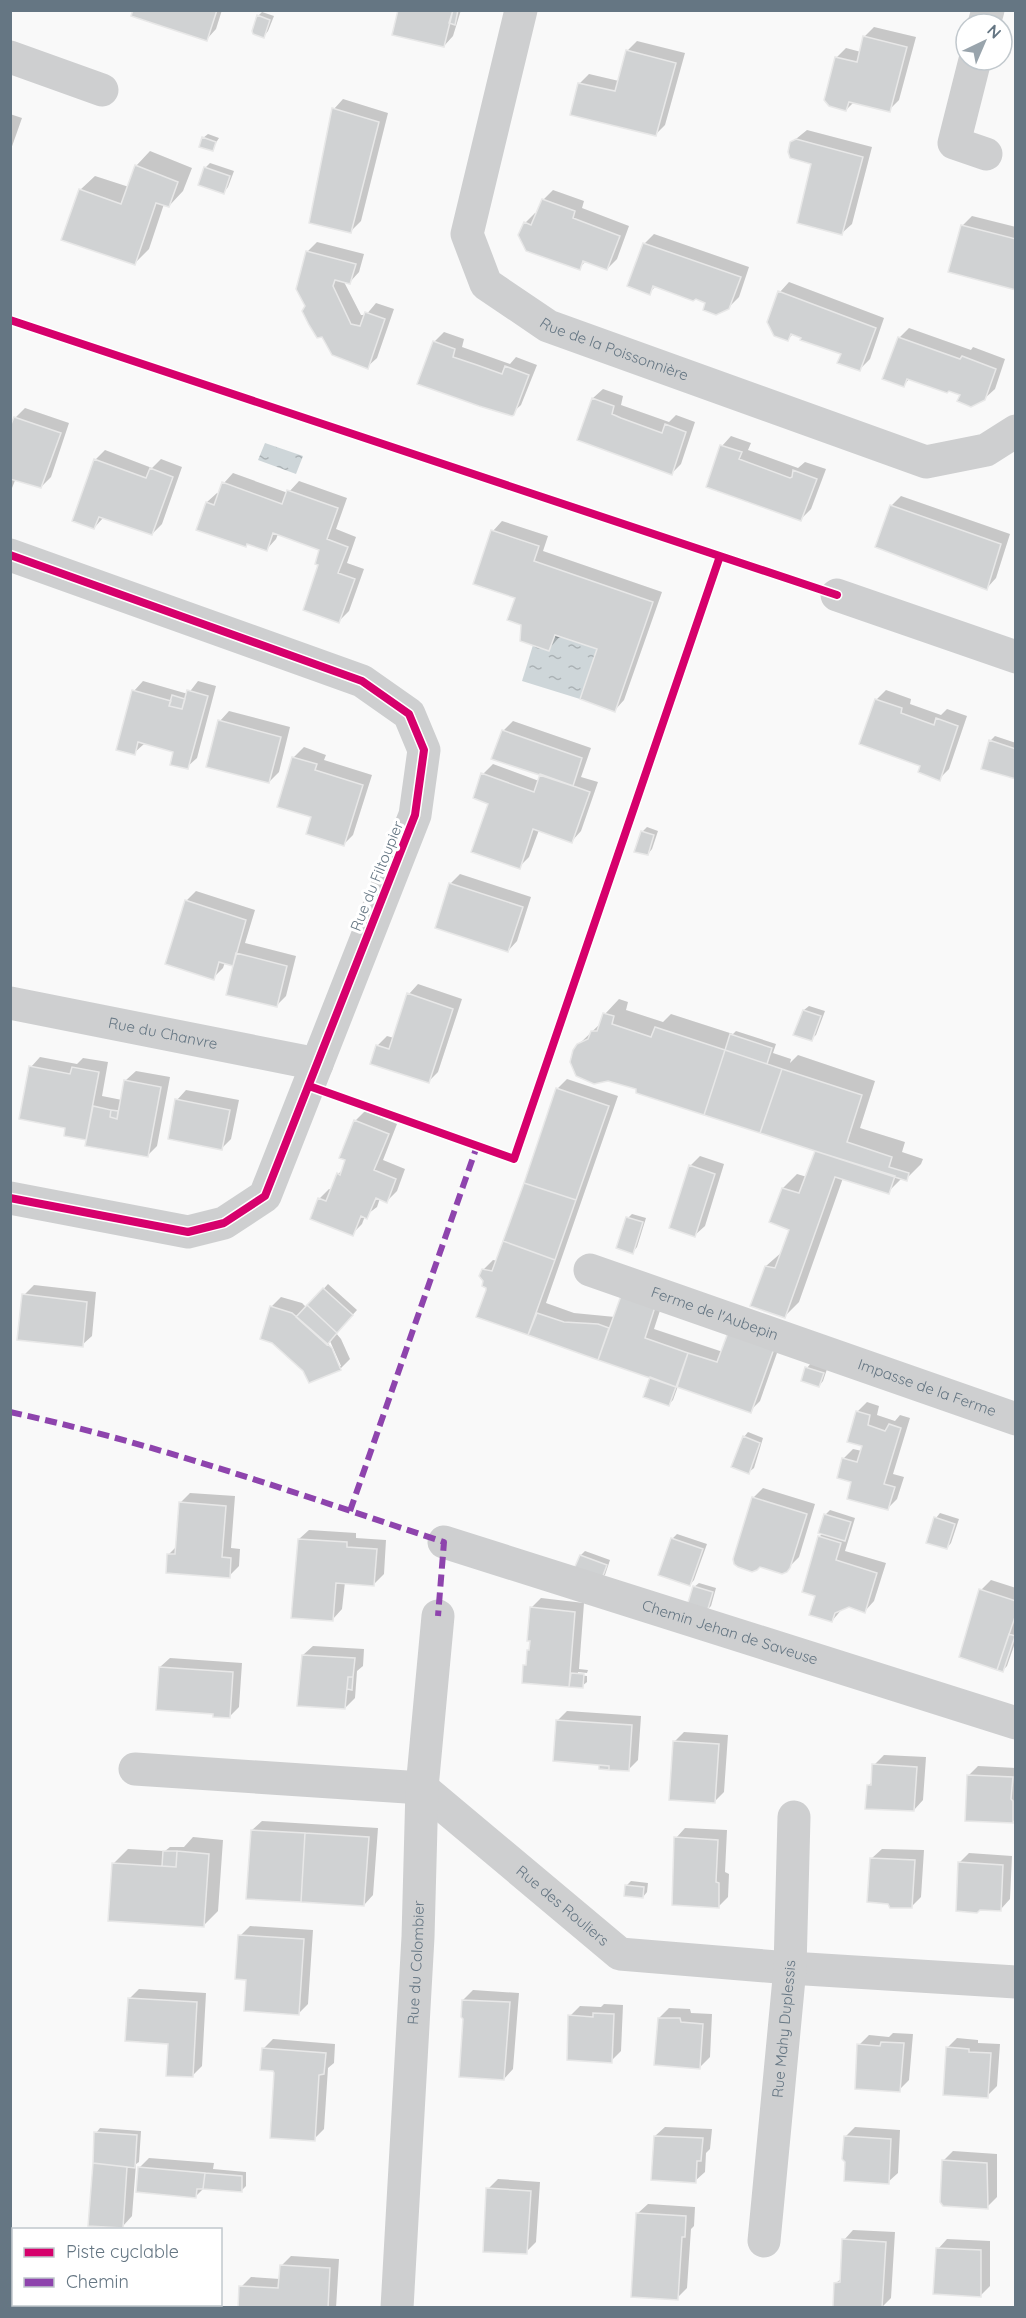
<svg xmlns="http://www.w3.org/2000/svg" width="1026" height="2318" viewBox="0 0 1026 2318" font-family="Quicksand,sans-serif">
	<style>
		.water { fill: url(#water-ripples) }
		.shadow { fill: #0003; fill-rule: evenodd }
		.building { fill: #d0d2d3; stroke: #e8e8e8; stroke-width: 1.5 }
		.lines { fill: none; stroke-linecap: round; stroke-linejoin: round }
		.minor { stroke: #cecfd0; stroke-width: 33 }
		.quiet { stroke: #8e44ad; stroke-width: 6; stroke-dasharray: 12 6; stroke-linecap: butt }
		.cycleway-casing { stroke: #fff; stroke-width: 11 }
		.cycleway { stroke: #d6006c; stroke-width: 8 }
		.labels { text-anchor: middle; stroke-width: 6; stroke-linejoin: round; paint-order: stroke }
		.street-label { font-size: 15px; fill: #657683; stroke: #fff }
	</style>
	<defs>
		<pattern id="water-ripples" width="26" height="14" patternUnits="userSpaceOnUse" patternTransform="scale(1.5)"><rect width="26" height="14" fill="#ced6d9"/><path d="M2 4q2-2 4 0t4 0M15 11q2-2 4 0t4 0" fill="none" stroke="#abb2b5"/></pattern>
	</defs>
	<rect width="100%" height="100%" fill="#f9f9f9"/>
	<path class="water" d="M265,443L303,456L296,474L258,460Z
		M555,635L597,649L580,699L522,681L533,645L549,651Z"/>
	<path class="shadow" d="M135,10H222L216,29L207,39Z
		M399,10H461L453,36L444,46Z
		M262,12L274,16L268,31L264,36L258,16Z
		M874,27L916,37L899,100L889,110L854,102L846,110L836,58L846,48L861,52L864,37Z
		M637,41L685,53L665,125L655,135L579,84L589,74L619,81L627,51Z
		M343,99L388,113L361,221L351,231L334,109Z
		M10,114L22,118L10,152Z
		M807,130L872,147L852,224L842,233L813,163L791,143Z
		M208,134L219,138L212,149L203,138Z
		M150,151L192,168L183,191L169,206L164,204L149,249L134,264L80,190L95,176L129,187L136,166Z
		M210,163L234,171L228,187L224,192L205,168Z
		M553,190L584,201L582,208L629,226L617,259L607,269L586,261L579,268L525,223L535,213L537,214L543,200Z
		M972,216L1016,227V289L962,226Z
		M654,234L749,267L739,297L728,308L656,286L649,293L644,244Z
		M317,242L364,254L359,272L350,282L343,280L361,315H366L376,303L394,309L377,358L367,367L307,307V252Z
		M789,282L884,318L870,359L860,369L843,353L794,333L788,339L780,292Z
		M909,328L971,350L973,347L1005,359L995,389L984,399L910,378L904,385L884,378L899,338Z
		M444,332L464,339L462,347L510,364L516,357L537,365L521,405L511,414L434,342Z
		M603,389L623,396L621,405L669,422L676,415L695,422L681,464L672,473L593,398Z
		M25,408L69,423L51,477L41,487L16,478L10,493V432L15,418Z
		M731,436L751,443L748,450L798,468L805,462L826,469L811,509L801,519L722,446Z
		M105,450L152,468L161,459L182,467L162,524L152,534L103,518L94,528L95,460Z
		M233,473L288,493L299,481L347,498L336,529L356,537L347,563L364,569L349,611L339,621L320,565L321,549L278,534L276,539L267,549L198,529L207,502L217,493L220,494L224,483Z
		M901,496L1010,534L996,578L987,588L891,506Z
		M502,521L548,536L543,551L662,592L624,700L615,710L599,648L561,635L549,649L517,597L493,531Z
		M143,681L188,694L198,681L216,686L197,758L187,767L175,751L144,744L134,753V691Z
		M886,690L911,699L910,704L941,715L947,709L967,716L949,769L939,779L922,765L876,700Z
		M229,711L290,727L279,772L269,782L220,721Z
		M513,721L591,748L581,777L598,782L581,831L572,841L539,830L529,857L519,867L490,803L483,774L493,764L539,781L542,773L503,731Z
		M995,736L1016,743V778L990,741Z
		M304,747L326,755L324,760L372,775L353,835L343,845L313,816L279,806L294,757Z
		M647,827L658,831L652,849L648,854L642,832Z
		M460,874L531,897L517,941L508,951L450,884Z
		M196,891L255,910L245,943L296,956L286,996L276,1006L235,965L225,962L223,968L213,978L186,901Z
		M418,984L462,999L438,1072L428,1082L377,1046L387,1036L394,1038L409,994Z
		M619,999L628,1002L626,1010L663,1022L671,1014L733,1034L736,1031L776,1044L773,1053L791,1059L790,1063L798,1055L875,1081L860,1128L905,1142L902,1152L923,1159L921,1164L906,1179L902,1178L888,1192L843,1178L799,1302L784,1317L766,1266L782,1252L791,1229L783,1188L797,1174L807,1177L817,1150L638,1088L578,1045L601,1023L605,1014Z
		M809,1006L825,1011L816,1035L811,1039L804,1010Z
		M40,1057L77,1064L83,1058L108,1062L102,1096L122,1100L126,1080L136,1071L170,1077L157,1146L147,1156L65,1134L67,1127L31,1067Z
		M567,1079L618,1096L546,1303L574,1313L615,1317L665,1295L654,1329L723,1352L783,1336L760,1401L750,1411L678,1386L673,1400L669,1404L652,1377L478,1316L487,1290L483,1270L493,1260L498,1261L557,1089Z
		M186,1090L239,1100L231,1139L222,1148L177,1100Z
		M365,1111L397,1124L383,1160L405,1169L397,1191L387,1201L380,1198L377,1207L365,1216L362,1224L352,1234L319,1199L329,1189L332,1190L338,1174L344,1169L355,1121Z
		M700,1156L724,1164L705,1226L695,1235L690,1166Z
		M632,1214L646,1218L637,1247L633,1252L628,1218Z
		M328,1284L357,1310L336,1333L341,1339L350,1359L340,1369L271,1307L281,1297L302,1303L307,1308ZM330,1341L341,1366H338L328,1342Z
		M34,1285L96,1292L92,1336L82,1345L24,1295Z
		M811,1363L827,1369L823,1381L819,1386L807,1368Z
		M867,1402L879,1406L877,1415L895,1421L900,1415L910,1418L893,1474L904,1477L897,1499L887,1509L853,1481L843,1459L853,1449L862,1451L863,1445L857,1412Z
		M748,1432L763,1438L754,1468L749,1472L744,1437Z
		M763,1488L815,1504L799,1557L789,1567L753,1498Z
		M190,1493L235,1496L231,1548L240,1549L239,1566L229,1576L169,1554L178,1545L181,1502Z
		M830,1510L855,1518L845,1551L886,1563L874,1601L865,1611L849,1606L842,1609L832,1621L816,1595L819,1537L823,1533L825,1515Z
		M940,1513L959,1519L951,1543L947,1548L936,1518Z
		M309,1530L356,1533V1538L386,1540L384,1574L374,1584L345,1582L342,1609L333,1619L299,1539Z
		M677,1534L707,1544L694,1580L690,1585L672,1539Z
		M585,1551L610,1560L605,1575L600,1579L581,1555Z
		M991,1580L1016,1588V1640L1007,1666L1002,1671L981,1590Z
		M699,1583L716,1588L711,1606L706,1611L694,1587Z
		M541,1598L584,1603L579,1669L588,1670L587,1673L578,1672V1675L587,1676V1682L582,1686L523,1682L525,1666L527,1663L528,1650L531,1647L532,1607Z
		M313,1646L364,1649L363,1666L357,1671L355,1698L345,1708L303,1655Z
		M170,1658L242,1663L239,1707L229,1717L214,1712L160,1667Z
		M567,1711L641,1716L638,1760L628,1770L600,1764L557,1721Z
		M684,1732L728,1735L724,1792L714,1802L674,1742Z
		M884,1755L926,1757L923,1800L914,1810L868,1786L872,1782L874,1765Z
		M978,1766L1016,1768V1819L1012,1822L968,1776Z
		M262,1821L378,1828L373,1895L364,1905L252,1830Z
		M685,1828L727,1830L725,1872L729,1874L728,1897L719,1906L676,1838Z
		M193,1837L223,1840L218,1911L204,1925L113,1864L128,1849L165,1851L170,1847H184Z
		M882,1849L924,1850L921,1897L911,1907L872,1858Z
		M969,1853L1012,1856L1010,1899L1001,1909L959,1863Z
		M631,1881L648,1883L647,1892L643,1897L626,1886Z
		M250,1926L313,1930L308,2004L298,2014L240,1936Z
		M139,1989L206,1993L202,2066L192,2076L170,2042L129,1999Z
		M473,1990L519,1993L513,2069L504,2079L464,2018L463,2000Z
		M604,2004L623,2005L621,2051L611,2061L570,2016L580,2006L601,2007Z
		M669,2008L690,2009L691,2013L712,2014L710,2057L700,2067L659,2018Z
		M893,2033L913,2034L909,2080L899,2090L859,2045L869,2035L889,2037Z
		M957,2038L978,2040V2043L1000,2044L997,2086L987,2096L947,2048Z
		M273,2039L335,2044L334,2063L328,2068L324,2129L314,2139L263,2049Z
		M665,2127L712,2129L710,2149L706,2153L705,2172L695,2181L655,2136Z
		M855,2127L900,2130L898,2173L888,2182L847,2162L845,2137Z
		M100,2128L141,2131L139,2162L136,2164L132,2216L123,2226L96,2133Z
		M953,2151L997,2154V2197L987,2207L943,2161Z
		M149,2158L214,2163L213,2169L246,2172V2186L241,2191L204,2188L196,2196L139,2168Z
		M498,2179L540,2182L536,2242L526,2252L488,2189Z
		M648,2204L695,2207L694,2226L691,2229L687,2288L677,2298L638,2213Z
		M853,2230L895,2232L891,2298L881,2308L836,2283L842,2278L844,2240Z
		M947,2239L990,2241V2286L981,2295L938,2249Z
		M291,2256L339,2259L336,2308H240L241,2287L251,2277L280,2279L281,2266Z"/>
	<path class="building" d="M133,10H217L207,41L131,16Z
		M398,10H453L444,47L392,35Z
		M453,10H458L455,25L449,23Z
		M257,15L270,20L264,38L253,34L252,31Z
		M863,36L907,47L890,112L849,102L846,111L829,106L824,100L835,57L857,62Z
		M626,50L676,63L656,136L570,115L578,83L615,91Z
		M332,108L379,122L351,233L309,223Z
		M202,137L216,142L213,151L199,147Z
		M796,139L863,157L842,235L797,223L811,164L790,158L788,152L790,142Z
		M135,165L178,182L169,207L156,203L135,265L61,240L79,189L121,204Z
		M204,167L230,176L224,194L198,185Z
		M542,199L575,211L573,218L620,236L607,270L583,261L580,270L526,251L518,235L524,222L531,225Z
		M961,225L1016,239V290L948,272Z
		M643,243L741,277L729,309L716,315L703,310L705,303L696,299L693,301L653,286L650,295L627,286Z
		M306,251L356,264L350,284L335,280L333,286L351,324L360,326L365,312L385,319L368,369L332,355L322,337L317,338L309,325L302,311L305,306L296,289Z
		M778,291L876,328L860,371L837,363L841,354L800,340L801,338L791,334L788,341L774,336L767,322Z
		M898,337L960,359L962,356L996,369L985,400L971,407L957,401L960,395L949,391L947,393L907,379L904,387L882,379Z
		M433,341L455,349L453,357L477,365L502,374L505,366L529,375L514,415L512,416L479,406L417,384Z
		M592,398L614,406L612,414L621,418L662,433L665,424L686,432L672,475L577,440Z
		M14,417L61,433L41,488L10,479V427Z
		M720,445L742,452L739,459L790,478L792,477L793,470L817,479L801,521L706,487Z
		M94,459L146,478L150,468L173,477L152,535L99,517L94,529L72,521Z
		M222,482L282,504L287,490L338,508L327,539L348,547L338,573L355,579L339,623L303,610L318,565L315,564L319,550L273,533L267,551L247,544L246,547L196,530L206,502L214,505Z
		M890,505L1001,544L987,590L875,547Z
		M491,530L539,546L534,561L653,602L615,712L580,699L597,649L555,635L549,651L520,641L521,625L507,620L515,598L473,584Z
		M132,690L171,701L169,706L182,709L187,690L208,696L188,769L170,765L173,752L138,742L135,755L116,750Z
		M172,695L185,699L182,709L169,706Z
		M875,699L902,708L901,713L934,725L936,718L958,726L940,781L918,772L920,766L859,744Z
		M218,720L281,737L269,783L206,767Z
		M502,730L582,758L573,786L491,759Z
		M989,740L1016,749V779L981,769Z
		M292,757L317,764L315,770L363,785L344,846L306,834L311,817L277,807Z
		M481,773L534,792L540,774L590,792L572,843L533,829L520,869L471,852L488,804L473,798Z
		M641,831L654,835L648,855L634,852Z
		M449,883L523,907L508,952L435,928Z
		M185,900L246,920L233,966L219,962L214,980L165,964Z
		M236,953L287,966L277,1007L226,995Z
		M407,993L453,1009L429,1083L370,1064L376,1045L389,1049Z
		M803,1010L821,1016L812,1041L793,1035Z
		M603,1013L614,1016L612,1024L651,1037L655,1027L725,1050L704,1115L636,1093V1089L608,1081L594,1084L576,1076L570,1062L573,1050L577,1044L588,1039L591,1031H597Z
		M730,1034L772,1048L767,1064L725,1050Z
		M725,1050L782,1069L760,1133L704,1115Z
		M29,1066L70,1074L72,1067L99,1072L86,1140L64,1136L65,1128L19,1119Z
		M782,1069L862,1095L847,1142L892,1157L889,1167L909,1173L907,1181L760,1133Z
		M124,1080L161,1087L148,1157L85,1146L93,1106L111,1110L110,1117L117,1119Z
		M556,1088L609,1106L576,1200L524,1183Z
		M175,1099L230,1110L222,1150L168,1139Z
		M111,1110L118,1111L117,1119L110,1117Z
		M354,1120L389,1134L374,1170L396,1179L387,1203L376,1198L367,1219L361,1216L353,1236L310,1219L318,1198L326,1201L337,1173L340,1175L345,1160L339,1158Z
		M815,1151L895,1176L889,1194L835,1177L785,1318L750,1306L765,1266L775,1268L789,1230L769,1222L782,1188L799,1193Z
		M689,1165L715,1174L695,1237L669,1228Z
		M524,1183L576,1200L555,1260L503,1241Z
		M626,1217L643,1222L633,1254L616,1248Z
		M503,1241L555,1260L528,1335L476,1317L486,1290V1288L482,1286L483,1281L479,1276L482,1269L492,1271Z
		M323,1288L353,1315L337,1333L307,1305Z
		M622,1293L656,1304L645,1338L688,1353L676,1387L598,1360Z
		M22,1294L87,1302L83,1347L17,1340Z
		M307,1305L337,1333L327,1345L296,1317Z
		M270,1306L292,1313L332,1348L341,1370L309,1383L303,1371L272,1343L260,1339Z
		M537,1313L564,1322L598,1324L609,1328L598,1360L528,1335Z
		M729,1330L775,1346L751,1413L677,1387L688,1353L717,1362Z
		M805,1367L824,1373L819,1387L801,1381Z
		M650,1377L676,1387L669,1406L643,1397Z
		M856,1411L870,1415L868,1425L885,1431L889,1424L901,1428L884,1484L895,1487L888,1510L847,1499L851,1482L837,1478L842,1458L857,1462L862,1446L847,1442Z
		M743,1436L760,1443L749,1474L731,1467Z
		M752,1497L807,1514L790,1568L787,1572L782,1574L760,1567L757,1570L752,1572L738,1567L734,1564L733,1559Z
		M179,1502L226,1506L222,1557L231,1558L230,1578L166,1573L167,1554H175Z
		M824,1514L851,1522L845,1541L818,1533Z
		M934,1517L955,1524L947,1549L926,1543Z
		M818,1536L841,1543L836,1560L877,1573L865,1613L849,1607L835,1613L832,1622L809,1615L815,1596L802,1592Z
		M671,1538L703,1549L690,1586L658,1575Z
		M298,1539L347,1542V1547L377,1549L374,1586L336,1583L333,1621L291,1618Z
		M580,1555L607,1565L601,1581L573,1571Z
		M693,1586L713,1592L707,1612L687,1606Z
		M979,1589L1016,1601V1614L997,1670L959,1657Z
		M530,1607L575,1612L569,1687L522,1683L523,1665H526L527,1650H529L530,1641H527Z
		M1009,1634L1015,1636L1003,1672L997,1670Z
		M302,1655L355,1658L353,1677H348L345,1709L297,1706Z
		M159,1667L233,1672L230,1718L213,1717V1714L156,1710Z
		M571,1673L584,1674L583,1688L569,1687Z
		M348,1677H353L352,1690L347,1689Z
		M556,1720L632,1725L629,1771L609,1770V1766L553,1761Z
		M673,1741L719,1744L715,1803L669,1800Z
		M872,1764L917,1767L914,1811L865,1809L867,1785H871Z
		M599,1765L609,1766V1770L599,1769Z
		M967,1775L1013,1777L1011,1799L1013,1801V1823L965,1821Z
		M251,1830L305,1833L301,1902L246,1899Z
		M305,1833L369,1837L364,1906L301,1902Z
		M674,1837L718,1840L716,1882L719,1883V1908L672,1905Z
		M163,1851H177L176,1867L162,1866Z
		M177,1851L209,1854L204,1927L108,1921L112,1863L176,1867Z
		M870,1858L915,1860L912,1908H890L888,1904L867,1902Z
		M958,1862L1003,1865L1001,1911L980,1910L977,1913L956,1911Z
		M625,1885L644,1887L643,1898L624,1896Z
		M238,1935L304,1939L299,2015L244,2011L246,1980L235,1979Z
		M128,1998L197,2002L193,2077L166,2076L168,2044L125,2041Z
		M462,2000L510,2002L504,2080L459,2077L463,2019L461,2017Z
		M593,2013L614,2014L612,2063L567,2060L568,2015L593,2017Z
		M658,2018H680L681,2022L703,2024L700,2069L654,2065Z
		M881,2042L904,2043L900,2092L855,2089L857,2044L880,2046Z
		M946,2047L969,2049V2052L991,2053L988,2098L943,2095Z
		M262,2048L326,2053L324,2074L319,2075L315,2141L270,2138L274,2073L273,2071L260,2070Z
		M94,2132L137,2135L135,2168L93,2163Z
		M654,2136L703,2138L701,2161H697L696,2183L651,2180Z
		M844,2136L891,2139L889,2184L844,2181L845,2162L842,2159Z
		M942,2160L987,2163L988,2209L943,2206L940,2202Z
		M93,2163L127,2167L123,2228L88,2226Z
		M138,2167L205,2173L203,2189H197L196,2198L136,2192Z
		M205,2173L242,2176V2192L203,2189Z
		M486,2188L531,2191L527,2254L483,2252Z
		M636,2213L686,2216L685,2237H682L678,2300L631,2297Z
		M842,2239L886,2242L882,2308L833,2307L834,2283L840,2282Z
		M936,2248L981,2250V2297L933,2294Z
		M280,2265L330,2268L328,2308H238L239,2286L278,2288Z"/>
	<g class="lines">
		<g class="minor">
			<path id="s1" d="M521,10L467,234L486,284L548,326L926,462L986,450L1016,431"/>
			<path d="M984,24L988,10"/>
			<path d="M10,57L102,90"/>
			<path d="M975,60L954,143L986,154"/>
			<path d="M10,555L362,681L409,714L424,750L415,815L265,1196L224,1223L188,1232L10,1198"/>
			<path d="M837,595L1016,657"/>
			<path id="s2" d="M10,1003L317,1064"/>
			<path id="s3" d="M590,1270L1016,1419"/>
			<path id="s4" d="M444,1542L1016,1723"/>
			<path id="s5" d="M135,1769L422,1788L620,1954L790,1968L1016,1982"/>
			<path id="s6" d="M764,2241L790,1968L794,1817"/>
			<path id="s7" d="M397,2308L418,1937L422,1788L438,1616"/>
		</g>
		<path class="quiet" d="M10,1412C158,1444 301,1495 444,1542L438,1616
			M350,1511L477,1146"/>
		<g class="cycleway-casing">
			<path id="cycleway" d="M10,320L837,595
				M10,555L362,681L409,714L424,750L415,815L265,1196L224,1223L188,1232L10,1198
				M309,1086L514,1159L720,556"/>
		</g>
		<use href="#cycleway" class="cycleway"/>
	</g>
	<g class="labels">
		<g class="street-label">
			<text dy="5" stroke="none"><textPath href="#s1" startOffset="429">Rue de la Poissonnière</textPath></text>
			<text transform="translate(377 876) rotate(-68)" y="5">Rue du Filtoupier</text>
			<text dy="5" stroke="none"><textPath href="#s2" startOffset="156">Rue du Chanvre</textPath></text>
			<text dy="5" stroke="none"><textPath href="#s3" startOffset="132">Ferme de l'Aubepin</textPath></text>
			<text dy="5" stroke="none"><textPath href="#s3" startOffset="357">Impasse de la Ferme</textPath></text>
			<text dy="5" stroke="none"><textPath href="#s4" startOffset="300">Chemin Jehan de Saveuse</textPath></text>
			<text dy="5" stroke="none"><textPath href="#s5" startOffset="471">Rue des Rouliers</textPath></text>
			<text dy="5" stroke="none"><textPath href="#s7" startOffset="346">Rue du Colombier</textPath></text>
			<text dy="5" stroke="none"><textPath href="#s6" startOffset="213">Rue Mahy Duplessis</textPath></text>
		</g>
	</g>
	<rect width="1026" height="2318" fill="none" stroke="#657683" stroke-width="24"/>
	<rect x="12" y="2228" width="210" height="78" fill="#ffffff" stroke="#c1c8cd" stroke-width="1.5"/>
	<rect x="24" y="2248" width="30" height="9" fill="#d6006c" stroke="#c1c8cd" stroke-width="1.5"/>
	<text x="66" y="2258" font-size="18" fill="#657683">Piste cyclable</text>
	<rect x="24" y="2278" width="30" height="9" fill="#8e44ad" stroke="#c1c8cd" stroke-width="1.5"/>
	<text x="66" y="2288" font-size="18" fill="#657683">Chemin</text>
	<g transform="translate(984 42) rotate(44)"><circle r="28" fill="#ffffff" stroke="#c1c8cd" stroke-width="1.5"/>
	<path d="M0-4.5L10 22L0 15L-10 22Z" fill="#99a4ac"/>
	<text y="-9" font-size="16" font-weight="bold" text-anchor="middle" fill="#657683">N</text>
	</g>
</svg>
